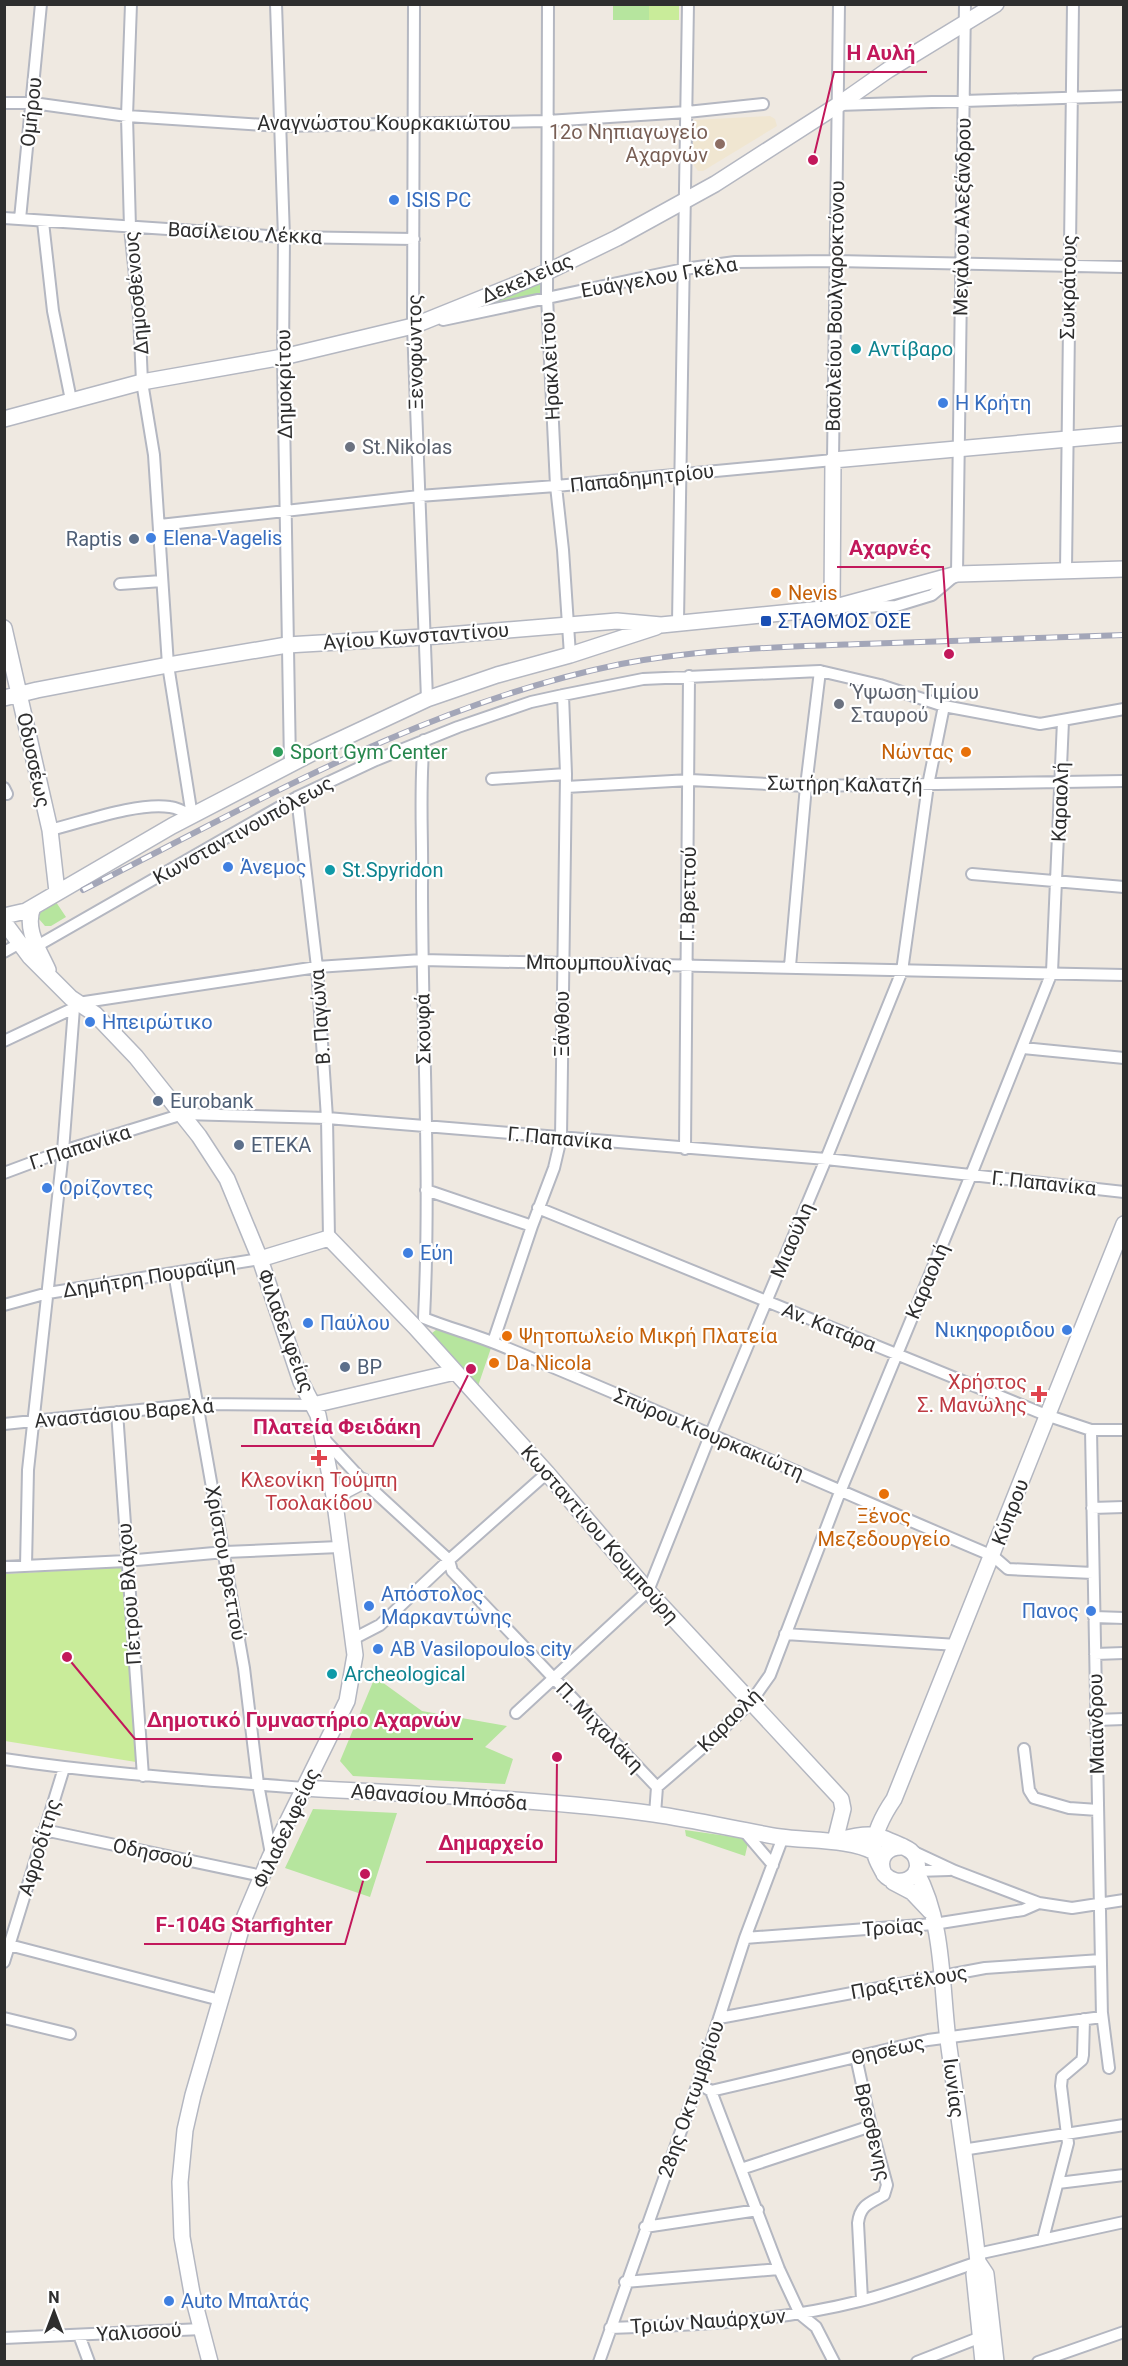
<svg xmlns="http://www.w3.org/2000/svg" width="1128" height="2366" viewBox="0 0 1128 2366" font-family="Roboto,sans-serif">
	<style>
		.education { fill: #f0e6d1 }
		.green { fill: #b6e59e }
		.pitch { fill: #c9ec9a }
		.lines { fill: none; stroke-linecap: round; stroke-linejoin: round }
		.street-casing { stroke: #b4b7c1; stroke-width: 14 }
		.secondary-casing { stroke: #b4b7c1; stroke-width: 18 }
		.street { stroke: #fff; stroke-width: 10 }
		.secondary { stroke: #fff; stroke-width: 15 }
		.rail-casing { stroke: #a3a6b8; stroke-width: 6 }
		.rail { stroke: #fff; stroke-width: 4; stroke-dasharray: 11; stroke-linecap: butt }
		.education-dot { fill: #8d6e63; stroke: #fff; stroke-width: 2 }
		.shop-dot { fill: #3f7fe0; stroke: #fff; stroke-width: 2 }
		.culture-dot { fill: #0f9aa8; stroke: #fff; stroke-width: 2 }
		.worship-dot { fill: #6b7280; stroke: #fff; stroke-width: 2 }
		.service-dot { fill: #5c6f8a; stroke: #fff; stroke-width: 2 }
		.food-dot { fill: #e8710a; stroke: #fff; stroke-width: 2 }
		.transit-dot { fill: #1a4fb4; stroke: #fff; stroke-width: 2 }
		.leisure-dot { fill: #2e9e5b; stroke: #fff; stroke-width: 2 }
		.health-dot { fill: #e0444e; stroke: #fff; stroke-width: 2 }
		.labels { text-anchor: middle; stroke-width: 4.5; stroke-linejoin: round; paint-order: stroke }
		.street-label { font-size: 20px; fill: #2e2e2e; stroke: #fff }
		.education-label { font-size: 20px; fill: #785e54; stroke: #fff; text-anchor: end }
		.shop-label { font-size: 20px; fill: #366cbe; stroke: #fff; text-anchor: start }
		.culture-label { font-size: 20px; fill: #0d838f; stroke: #fff; text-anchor: start }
		.worship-label { font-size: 20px; fill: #5b616d; stroke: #fff; text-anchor: start }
		.service-label { font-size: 20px; fill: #4e5e75; stroke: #fff; text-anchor: start }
		.food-label { font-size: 20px; fill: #c56008; stroke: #fff; text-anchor: start }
		.transit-label { font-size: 20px; fill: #164399; stroke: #fff; text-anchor: start }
		.leisure-label { font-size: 20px; fill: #27864d; stroke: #fff; text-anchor: start }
		.health-label { font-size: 20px; fill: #be3a42; stroke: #fff; text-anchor: end }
		.leader { fill: none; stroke: #c2185b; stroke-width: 2 }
		.callout-dot { fill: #c2185b; stroke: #fff; stroke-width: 2 }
		.callout-label { font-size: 21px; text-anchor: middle; font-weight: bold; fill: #c2185b; stroke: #fff; stroke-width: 4.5; stroke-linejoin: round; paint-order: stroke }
	</style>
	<rect width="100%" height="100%" fill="#efe9e1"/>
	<path class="education" d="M770,116L775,119L777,126L703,171H698L692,163L694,120Z"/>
	<path class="green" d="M613,5H649V20H613Z
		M545,276V292L464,311Z
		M56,902L66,917L51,926H45L39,919L40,913Z
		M441,1326L491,1348L477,1389L431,1341L432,1333Z
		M375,1677L422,1711L507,1726L485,1747L513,1759L505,1784L353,1776L340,1761Z
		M313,1809L397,1813L370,1897L285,1868Z
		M685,1830L741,1838L748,1843L745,1856L686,1836Z"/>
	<path class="pitch" d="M649,5H679V20H649Z
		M125,1567L136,1762L5,1741V1574Z"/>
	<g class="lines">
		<g class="street-casing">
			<path id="street" d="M131,4L127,116L130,228L139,314L142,382L154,455L168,665L192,816
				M276,4L284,237L283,357L290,764
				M414,4L413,326L427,699
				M548,4L547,297L556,486L563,550L570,655
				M4,103H33L127,116L279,126L547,121L687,112L763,104
				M838,105L1124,96
				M4,218L284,237L414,239
				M20,219L41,4
				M43,222L53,311L71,400
				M443,320L684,269L735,262L835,261L1124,267
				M160,525L419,496L556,486L833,460L839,4
				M1066,570L1073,4
				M120,584L162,581
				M852,607L896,606L932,595L957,574L965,4
				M678,622L688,4
				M492,779L566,774
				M566,787L690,780L806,786L1124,781
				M4,788L7,794
				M297,797L317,967L327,1118L329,1238
				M50,830C83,822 137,802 170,807C178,808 185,812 192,816
				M972,874L1124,887
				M37,946L297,797L376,760L458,727L531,702L563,695L643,679L820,671L880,685L944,706L1040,724L1124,709
				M4,952L20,943
				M790,966L806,786L820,671
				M4,1041L74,1008L78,1003L317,967L422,960L1124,975
				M1023,1048L1124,1058
				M685,1149L689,676
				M4,1173L63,1151L183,1114L327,1118L826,1159L1124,1192
				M426,1190L532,1226
				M538,1208L1046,1415L1091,1430H1124
				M174,1273L244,1668L258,1784L271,1854
				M4,1305L48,1293L260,1259
				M424,1318C448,1328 473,1334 497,1344C663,1412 827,1486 993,1556L1008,1569L1093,1573
				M424,1318C431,1174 422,1030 422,886C423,837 419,788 424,740
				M493,1342L532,1226L554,1168L561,1138L566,774L563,695
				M117,1412L143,1776
				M4,1424L198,1404L313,1405
				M325,1440L363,1481L449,1560L452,1571L657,1787L655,1814
				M1092,1508L1124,1507
				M26,1566L28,1470L63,1151L74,1008
				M4,1567L126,1561L225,1552L339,1547
				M1094,1617L1124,1618
				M785,1634L957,1645
				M353,1639L380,1625L449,1560L547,1473
				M1095,1654L1124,1653
				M516,1713L648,1591L711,1433L826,1159L902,971L928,785L944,706
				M1096,1720L1124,1719
				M1024,1749L1029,1790L1034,1798L1069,1808L1098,1810
				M4,1759C104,1774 204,1780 304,1788
				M657,1787L708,1743L751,1702L770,1675L840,1492L971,1175L1052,972L1063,721
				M44,1830L262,1876
				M744,1831L773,1865
				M910,1850L955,1871L1039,1903L1072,1908L1124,1900
				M916,1871L949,1870
				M745,1938L934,1924L1023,1910L1039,1903
				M9,1945L220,2000
				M4,1962L64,1768
				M1102,2013L1109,2068
				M4,2018L70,2034
				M719,2018L985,1968L1101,1960
				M856,2057L871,2126L887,2185L884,2195C870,2203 860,2205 858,2223L862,2300
				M706,2088L711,2091L779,2269L800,2314L816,2327L834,2362
				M711,2091L928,2040L1102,2017L1091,1430
				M962,2150L1124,2125
				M741,2169L871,2126
				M1058,2183L1124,2175
				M645,2227L758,2210
				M1043,2239L1068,2143L1061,2086L1062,2077L1082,2060L1083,2055L1084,2019
				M977,2254L1124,2222
				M625,2282L779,2269
				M610,2328C695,2325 777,2322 860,2301C900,2291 939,2275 978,2262
				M79,2335L89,2362
				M4,2338L202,2329
				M599,2362L698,2083L745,1938L783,1837
				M917,2362L981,2337
				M1038,2362L1124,2332"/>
		</g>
		<g class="secondary-casing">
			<path id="secondary" d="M4,419L142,382L283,357L413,326L547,272L617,238L715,184L838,105L888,70L996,4
				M832,608L833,460L1124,434
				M4,628L50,830L57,892
				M4,698L37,690L168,665L287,645L424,637L617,621L661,625L832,608L957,574L1124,569
				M33,907C24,929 39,950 48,970
				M4,916L26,911L172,826L318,750L427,699L497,675L570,655L656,627
				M4,922L30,957L71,998L95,1014L136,1057L199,1136L227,1179L260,1259L301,1382L318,1415L334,1496L355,1655L347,1701L270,1857L245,1916L193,2095L185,2130L180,2182L182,2237L192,2293L210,2362
				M260,1259L329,1238L415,1327L547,1473L648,1591L841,1799L843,1809L835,1841
				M313,1405L455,1372
				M334,1496L363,1481
				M304,1788C420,1795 539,1798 654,1814C696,1820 738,1830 780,1837C806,1841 852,1839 874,1852
				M838,1840C871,1832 872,1833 902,1846C908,1849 913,1851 916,1858C924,1879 897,1889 884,1874C877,1859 886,1846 903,1847
				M916,1871C944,1922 941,1984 948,2040C958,2114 970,2188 978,2262L974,2274L983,2362
				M883,1872C880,1866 876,1860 875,1854C870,1838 885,1812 894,1799C972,1608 1046,1415 1124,1224
				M893,1882L912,1892L930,1911
				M978,2262L986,2274L996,2362"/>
		</g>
		<use href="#street" class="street"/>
		<use href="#secondary" class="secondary"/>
		<g class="rail-casing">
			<path id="rail" d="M83,890C257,802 428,703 621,664C701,649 780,647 861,644C948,641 1036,638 1124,635"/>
		</g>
		<use href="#rail" class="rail"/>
	</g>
	<circle class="education-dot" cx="720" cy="144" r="6"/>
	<g class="shop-dot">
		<circle cx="394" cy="200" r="6"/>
		<circle cx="943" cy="403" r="6"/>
		<circle cx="151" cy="538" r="6"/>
		<circle cx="228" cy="867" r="6"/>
		<circle cx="90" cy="1022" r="6"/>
		<circle cx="47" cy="1188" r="6"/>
		<circle cx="408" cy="1253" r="6"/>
		<circle cx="308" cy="1323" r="6"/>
		<circle cx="1067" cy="1330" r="6"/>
		<circle cx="369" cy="1606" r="6"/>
		<circle cx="1091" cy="1611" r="6"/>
		<circle cx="378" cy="1649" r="6"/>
		<circle cx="169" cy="2301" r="6"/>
	</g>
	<g class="culture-dot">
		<circle cx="856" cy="349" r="6"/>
		<circle cx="330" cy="870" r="6"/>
		<circle cx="332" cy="1674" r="6"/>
	</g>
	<g class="worship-dot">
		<circle cx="350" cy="447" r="6"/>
		<circle cx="839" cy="704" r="6"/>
	</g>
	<g class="service-dot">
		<circle cx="134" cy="539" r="6"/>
		<circle cx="158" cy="1101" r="6"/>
		<circle cx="239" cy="1145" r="6"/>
		<circle cx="345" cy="1367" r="6"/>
	</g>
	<g class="food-dot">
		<circle cx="776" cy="593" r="6"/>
		<circle cx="966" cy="752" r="6"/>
		<circle cx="507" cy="1336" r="6"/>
		<circle cx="494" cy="1363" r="6"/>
		<circle cx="884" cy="1494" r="6"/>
	</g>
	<rect class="transit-dot" x="760" y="615" width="12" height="12" rx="3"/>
	<circle class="leisure-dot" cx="278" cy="752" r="6"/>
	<g class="health-dot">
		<path d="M1036 1385h6v6h6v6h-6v6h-6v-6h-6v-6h6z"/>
		<path d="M316 1449h6v6h6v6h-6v6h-6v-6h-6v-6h6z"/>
	</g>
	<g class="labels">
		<g class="street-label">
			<text transform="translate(31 112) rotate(-84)" y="7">Ομήρου</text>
			<text x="384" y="130">Αναγνώστου Κουρκακιώτου</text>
			<text transform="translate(962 217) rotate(-89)" y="7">Μεγάλου Αλεξάνδρου</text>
			<text transform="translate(245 233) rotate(3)" y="7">Βασίλειου Λέκκα</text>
			<text transform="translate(659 277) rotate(-10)" y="7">Ευάγγελου Γκέλα</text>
			<text transform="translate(527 278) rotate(-23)" y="7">Δεκελείας</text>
			<text transform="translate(1068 287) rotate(-89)" y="7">Σωκράτους</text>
			<text transform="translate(136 293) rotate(-95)" y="7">Δημοσθένους</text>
			<text transform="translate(835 306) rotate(-89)" y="7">Βασιλείου Βουλγαροκτόνου</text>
			<text transform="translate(415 352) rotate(-91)" y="7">Ξενοφώντος</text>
			<text transform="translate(550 366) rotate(-93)" y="7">Ηρακλείτου</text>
			<text transform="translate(284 384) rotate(-91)" y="7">Δημοκρίτου</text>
			<text transform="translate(642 478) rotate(-6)" y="7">Παπαδημητρίου</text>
			<text transform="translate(416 636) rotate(-4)" y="7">Αγίου Κωνσταντίνου</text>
			<text transform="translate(34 760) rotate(78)" y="7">Οδυσσέως</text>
			<text transform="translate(845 784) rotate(1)" y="7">Σωτήρη Καλατζή</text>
			<text transform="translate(1060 802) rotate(-88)" y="7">Καραολή</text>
			<text transform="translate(243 830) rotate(-29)" y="7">Κωνσταντινουπόλεως</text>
			<text transform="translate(688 894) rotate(-89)" y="7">Γ. Βρεττού</text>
			<text transform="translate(599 963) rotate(1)" y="7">Μπουμπουλίνας</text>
			<text transform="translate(320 1017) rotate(-94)" y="7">Β. Παγώνα</text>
			<text transform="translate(562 1024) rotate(-90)" y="7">Ξάνθου</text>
			<text transform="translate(423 1029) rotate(-91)" y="7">Σκουφά</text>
			<text transform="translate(560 1138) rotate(5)" y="7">Γ. Παπανίκα</text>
			<text transform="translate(80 1147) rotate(-18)" y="7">Γ. Παπανίκα</text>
			<text transform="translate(1044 1183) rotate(6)" y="7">Γ. Παπανίκα</text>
			<text transform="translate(792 1240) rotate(-67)" y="7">Μιαούλη</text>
			<text transform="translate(149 1277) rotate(-9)" y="7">Δημήτρη Πουραΐμη</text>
			<text transform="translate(927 1281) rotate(-67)" y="7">Καραολή</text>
			<text transform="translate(829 1327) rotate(22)" y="7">Αν. Κατάρα</text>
			<text transform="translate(286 1331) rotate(70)" y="7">Φιλαδελφείας</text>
			<text transform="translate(124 1413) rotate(-5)" y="7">Αναστάσιου Βαρελά</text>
			<text transform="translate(709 1434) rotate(23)" y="7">Σπύρου Κιουρκακιώτη</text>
			<text transform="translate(1010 1512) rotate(-69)" y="7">Κύπρου</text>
			<text transform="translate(600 1534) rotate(49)" y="7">Κωσταντίνου Κουμπούρη</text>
			<text transform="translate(226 1563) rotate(80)" y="7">Χρίστου Βρεττού</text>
			<text transform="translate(129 1594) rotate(-94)" y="7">Πέτρου Βλάχου</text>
			<text transform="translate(729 1720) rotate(-45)" y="7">Καραολή</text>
			<text transform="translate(1096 1724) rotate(-91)" y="7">Μαιάνδρου</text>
			<text transform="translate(600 1727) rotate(46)" y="7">Π. Μιχαλάκη</text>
			<text transform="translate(439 1797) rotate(4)" y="7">Αθανασίου Μπόσδα</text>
			<text transform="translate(286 1828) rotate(-65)" y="7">Φιλαδελφείας</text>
			<text transform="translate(39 1847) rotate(-73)" y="7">Αφροδίτης</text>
			<text transform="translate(153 1853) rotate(12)" y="7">Οδησσού</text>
			<text transform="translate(893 1927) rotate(-4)" y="7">Τροίας</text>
			<text transform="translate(909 1982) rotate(-10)" y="7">Πραξιτέλους</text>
			<text transform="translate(888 2050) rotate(-13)" y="7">Θησέως</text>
			<text transform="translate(954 2088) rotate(83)" y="7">Ιωνίας</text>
			<text transform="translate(691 2099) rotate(-71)" y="7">28ης Οκτωμβρίου</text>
			<text transform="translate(873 2132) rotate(77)" y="7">Βρεσθενης</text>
			<text transform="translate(708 2321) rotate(-4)" y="7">Τριών Ναυάρχων</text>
			<text transform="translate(139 2332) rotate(-3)" y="7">Υαλισσού</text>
		</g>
		<g class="education-label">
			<text x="708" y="139">12ο Νηπιαγωγείο<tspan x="708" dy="23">Αχαρνών</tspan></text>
		</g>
		<g class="shop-label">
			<text x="406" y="207">ISIS PC</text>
			<text x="955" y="410">Η Κρήτη</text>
			<text x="163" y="545">Elena-Vagelis</text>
			<text x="240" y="874">Άνεμος</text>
			<text x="102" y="1029">Ηπειρώτικο</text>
			<text x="59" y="1195">Ορίζοντες</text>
			<text x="420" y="1260">Εύη</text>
			<text x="320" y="1330">Παύλου</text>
			<text x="1055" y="1337" text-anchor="end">Νικηφοριδου</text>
			<text x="381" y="1601">Απόστολος<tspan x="381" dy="23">Μαρκαντώνης</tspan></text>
			<text x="1079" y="1618" text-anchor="end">Πανος</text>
			<text x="390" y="1656">AB Vasilopoulos city</text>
			<text x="181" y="2308">Auto Μπαλτάς</text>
		</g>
		<g class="culture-label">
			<text x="868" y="356">Αντίβαρο</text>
			<text x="342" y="877">St.Spyridon</text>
			<text x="344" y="1681">Archeological</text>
		</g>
		<g class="worship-label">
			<text x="362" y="454">St.Nikolas</text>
			<text x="851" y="699">Ύψωση Τιμίου<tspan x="851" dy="23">Σταυρού</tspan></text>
		</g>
		<g class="service-label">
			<text x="122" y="546" text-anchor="end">Raptis</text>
			<text x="170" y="1108">Eurobank</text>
			<text x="251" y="1152">ΕΤΕΚΑ</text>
			<text x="357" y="1374">BP</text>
		</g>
		<g class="food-label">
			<text x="788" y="600">Nevis</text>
			<text x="954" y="759" text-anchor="end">Νώντας</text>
			<text x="519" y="1343">Ψητοπωλείο Μικρή Πλατεία</text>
			<text x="506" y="1370">Da Nicola</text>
			<text x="884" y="1523" text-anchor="middle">Ξένος<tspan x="884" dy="23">Μεζεδουργείο</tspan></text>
		</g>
		<g class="transit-label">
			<text x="778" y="628">ΣΤΑΘΜΟΣ ΟΣΕ</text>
		</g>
		<g class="leisure-label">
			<text x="290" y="759">Sport Gym Center</text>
		</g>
		<g class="health-label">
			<text x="1027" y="1389">Χρήστος<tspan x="1027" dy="23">Σ. Μανώλης</tspan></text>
			<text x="319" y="1487" text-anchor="middle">Κλεονίκη Τούμπη<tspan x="319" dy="23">Τσολακίδου</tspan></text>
		</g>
	</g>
	<path class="leader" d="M813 160L834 72H927M949 654L943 567H837M471 1369L433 1446H241M67 1657L135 1739H473M557 1757L556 1862H426M365 1874L345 1944H144"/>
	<g class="callout-dot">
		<circle cx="813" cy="160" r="6"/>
		<circle cx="949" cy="654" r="6"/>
		<circle cx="471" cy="1369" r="6"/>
		<circle cx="67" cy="1657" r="6"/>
		<circle cx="557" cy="1757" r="6"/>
		<circle cx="365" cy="1874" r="6"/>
	</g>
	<g class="callout-label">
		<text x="881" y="60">Η Αυλή</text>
		<text x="890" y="555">Αχαρνές</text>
		<text x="337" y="1434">Πλατεία Φειδάκη</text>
		<text x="304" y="1727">Δημοτικό Γυμναστήριο Αχαρνών</text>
		<text x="491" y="1850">Δημαρχείο</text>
		<text x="244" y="1932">F-104G Starfighter</text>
	</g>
	<rect width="1128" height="2366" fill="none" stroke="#2e2e2e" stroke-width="12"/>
	<g transform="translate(54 2312)" stroke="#ffffff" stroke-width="4.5" paint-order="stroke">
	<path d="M0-4.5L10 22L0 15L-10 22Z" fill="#2e2e2e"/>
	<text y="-9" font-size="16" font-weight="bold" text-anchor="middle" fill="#2e2e2e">N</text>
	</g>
</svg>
